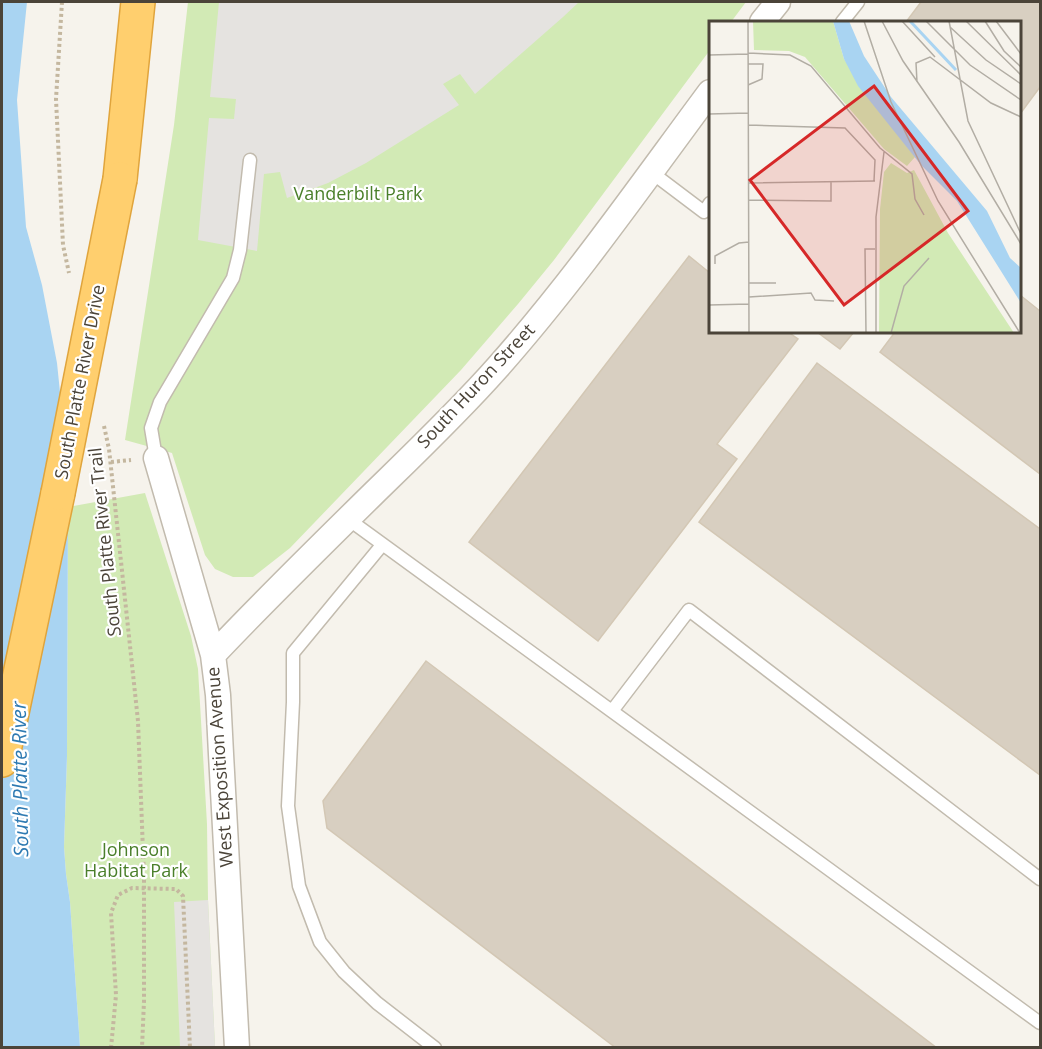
<svg xmlns="http://www.w3.org/2000/svg" width="1042" height="1049" viewBox="0 0 1042 1049" font-family="'Open Sans',sans-serif">
	<style>
		.green { fill: #d2eab5 }
		.parking { fill: #e5e3e0 }
		.water { fill: #a9d4f2 }
		.building { fill: #d8cfc1; stroke: #d3c7b4; stroke-width: 1.5 }
		.lines { fill: none; stroke-linecap: round; stroke-linejoin: round }
		.lane-casing { stroke: #c2bbae; stroke-width: 15 }
		.street-casing { stroke: #c2bbae; stroke-width: 27 }
		.highway-casing { stroke: #e0a43c; stroke-width: 36 }
		.path { stroke: #c4b79f; stroke-width: 4; stroke-dasharray: 3 3; stroke-linecap: butt }
		.lane { stroke: #fff; stroke-width: 12 }
		.street { stroke: #fff; stroke-width: 24 }
		.highway { stroke: #ffcf6e; stroke-width: 33 }
		.highway-bridge-casing { stroke: #e0a43c; stroke-width: 36; stroke-linecap: butt }
		.highway-bridge { stroke: #ffcf6e; stroke-width: 33 }
		.labels { text-anchor: middle; stroke-width: 4.5; stroke-linejoin: round; paint-order: stroke }
		.park-label { font-size: 18px; fill: #4a7f2a; stroke: #fff }
		.street-label { font-size: 18px; fill: #4b4439; stroke: #fff }
		.water-label { font-size: 20px; font-style: italic; fill: #2e7ab2; stroke: #fff }
		.inset-river { fill: none; stroke: #a9d4f2; stroke-width: 3 }
		.inset-road { fill: none; stroke: #b2ada4; stroke-width: 1.5 }
		.view { fill: #d62828; fill-opacity: 0.15; stroke: #d62828; stroke-width: 3 }
		.inset-edge { fill: none; stroke: #4b4439; stroke-width: 3 }
	</style>
	<rect width="100%" height="100%" fill="#f6f3ec"/>
	<path class="green" d="M188,2H746L731,22H710V50L554,260L518,304L461,370L290,548L253,577H233L215,569L205,555L172,453L125,440L174,125Z
		M145,493L191,636L198,669L207,824L208,900L215,1047H80L70,902L66,874L64,847L67,756L68,507Z"/>
	<path class="parking" d="M219,2H579L563,17L475,94L460,74L443,84L459,105L366,163L328,183L287,198L280,172L264,174L257,251L198,240L209,118L234,119L236,99L210,97Z
		M208,900L215,1047H180L174,902Z"/>
	<path class="water" d="M2,2H27L17,100L26,227L42,285L57,363L65,441L68,507L67,756L64,847L66,874L70,902L80,1047L2,1048Z"/>
	<path class="building" d="M921,2H1040V87L1020,114V22H906Z
		M689,256L710,273V332H788L798,339L717,444L737,459L598,641L469,542Z
		M1020,295L1040,311V474L880,352L895,332H1020Z
		M817,332H854L840,349Z
		M817,363L1040,529V775L699,522Z
		M426,661L937,1048H616L327,828L323,801Z"/>
	<g class="lines">
		<g class="lane-casing">
			<path id="lane" d="M842,22L858,2
				M651,172L704,212L710,203
				M156,458L151,428L160,402L233,278L240,250L250,160
				M348,519L1040,1023
				M382,545L293,653V702L288,806L299,886L320,942L344,972L377,1003L435,1048
				M612,711L689,610L1040,879"/>
		</g>
		<g class="street-casing">
			<path id="street" d="M762,22L778,2
				M156,458L213,655L218,695L221,754L237,1048
				M213,655C265,600 319,547 373,494C415,453 458,412 497,368C574,281 641,185 710,92"/>
		</g>
		<g class="highway-casing">
			<path id="highway" d="M120,179L138,2
				M2,760L58,493"/>
		</g>
		<path class="path" d="M62,2L56,99L63,245L69,273
			M104,426L109,449L138,721L144,877V1001L142,1048
			M111,462L131,460
			M111,1048L116,995L111,913L118,895L132,888L176,889L183,896L190,1048"/>
		<use href="#lane" class="lane"/>
		<use href="#street" class="street"/>
		<use href="#highway" class="highway"/>
		<g class="highway-bridge-casing">
			<path id="highway-bridge" d="M58,493L120,179"/>
		</g>
		<use href="#highway-bridge" class="highway-bridge"/>
	</g>
	<g class="labels">
		<g class="park-label">
			<text x="358" y="200">Vanderbilt Park</text>
			<text x="136" y="856">Johnson<tspan x="136" dy="21">Habitat Park</tspan></text>
		</g>
		<g class="street-label">
			<text transform="translate(80 382) rotate(-79)" y="6">South Platte River Drive</text>
			<text transform="translate(476 386) rotate(-47)" y="6">South Huron Street</text>
			<text transform="translate(105 542) rotate(-96)" y="6">South Platte River Trail</text>
			<text transform="translate(220 767) rotate(-94)" y="6">West Exposition Avenue</text>
		</g>
		<g class="water-label">
			<text transform="translate(20 779) rotate(-91)" y="7">South Platte River</text>
		</g>
	</g>
	<g transform="translate(709 21)">
		<rect width="312" height="312" fill="#f6f3ec"/>
		<path d="M44,0H124L135,38L206,136L198,145L175,128L96,36L80,30L45,29ZM182,142L198,152L205,149L239,212L305,312H170L171,188L175,151Z" fill="#d2eab5"/>
		<path d="M124,0H140L155,35L182,76L278,190L301,237L312,247V282L248,180L212,144L149,65L135,38Z" fill="#a9d4f2"/>
		<path class="inset-river" d="M201,0L247,49"/>
		<path class="inset-road" d="M39,0L40,312M155,0L182,81L229,180L311,312M173,0L194,40L250,121L312,223M193,0L226,36M217,0L261,44L312,79M240,0L259,100L312,213M257,0L312,54M276,0L295,30L312,46M287,0L312,33M241,6L277,39L312,63M39,32L81,34L102,45L171,127L203,153L206,178L215,194M0,34L39,33M39,43H54L53,58L39,64M208,61L207,42L221,36L282,82L312,96M0,93L39,92M39,104L136,107L166,139L165,160M39,162L166,160M39,179L122,180V161M6,243V235L30,222L40,221M40,262H67M40,276L102,272L106,279L125,280M0,284L40,283M157,312L156,228H166M167,312V196L175,131M182,312L195,265L220,237"/>
		<path class="view" d="M165,65L259,190L135,284L41,159Z"/>
		<rect width="312" height="312" class="inset-edge"/>
	</g>
	<rect width="1042" height="1049" fill="none" stroke="#4b4439" stroke-width="6"/>
</svg>
